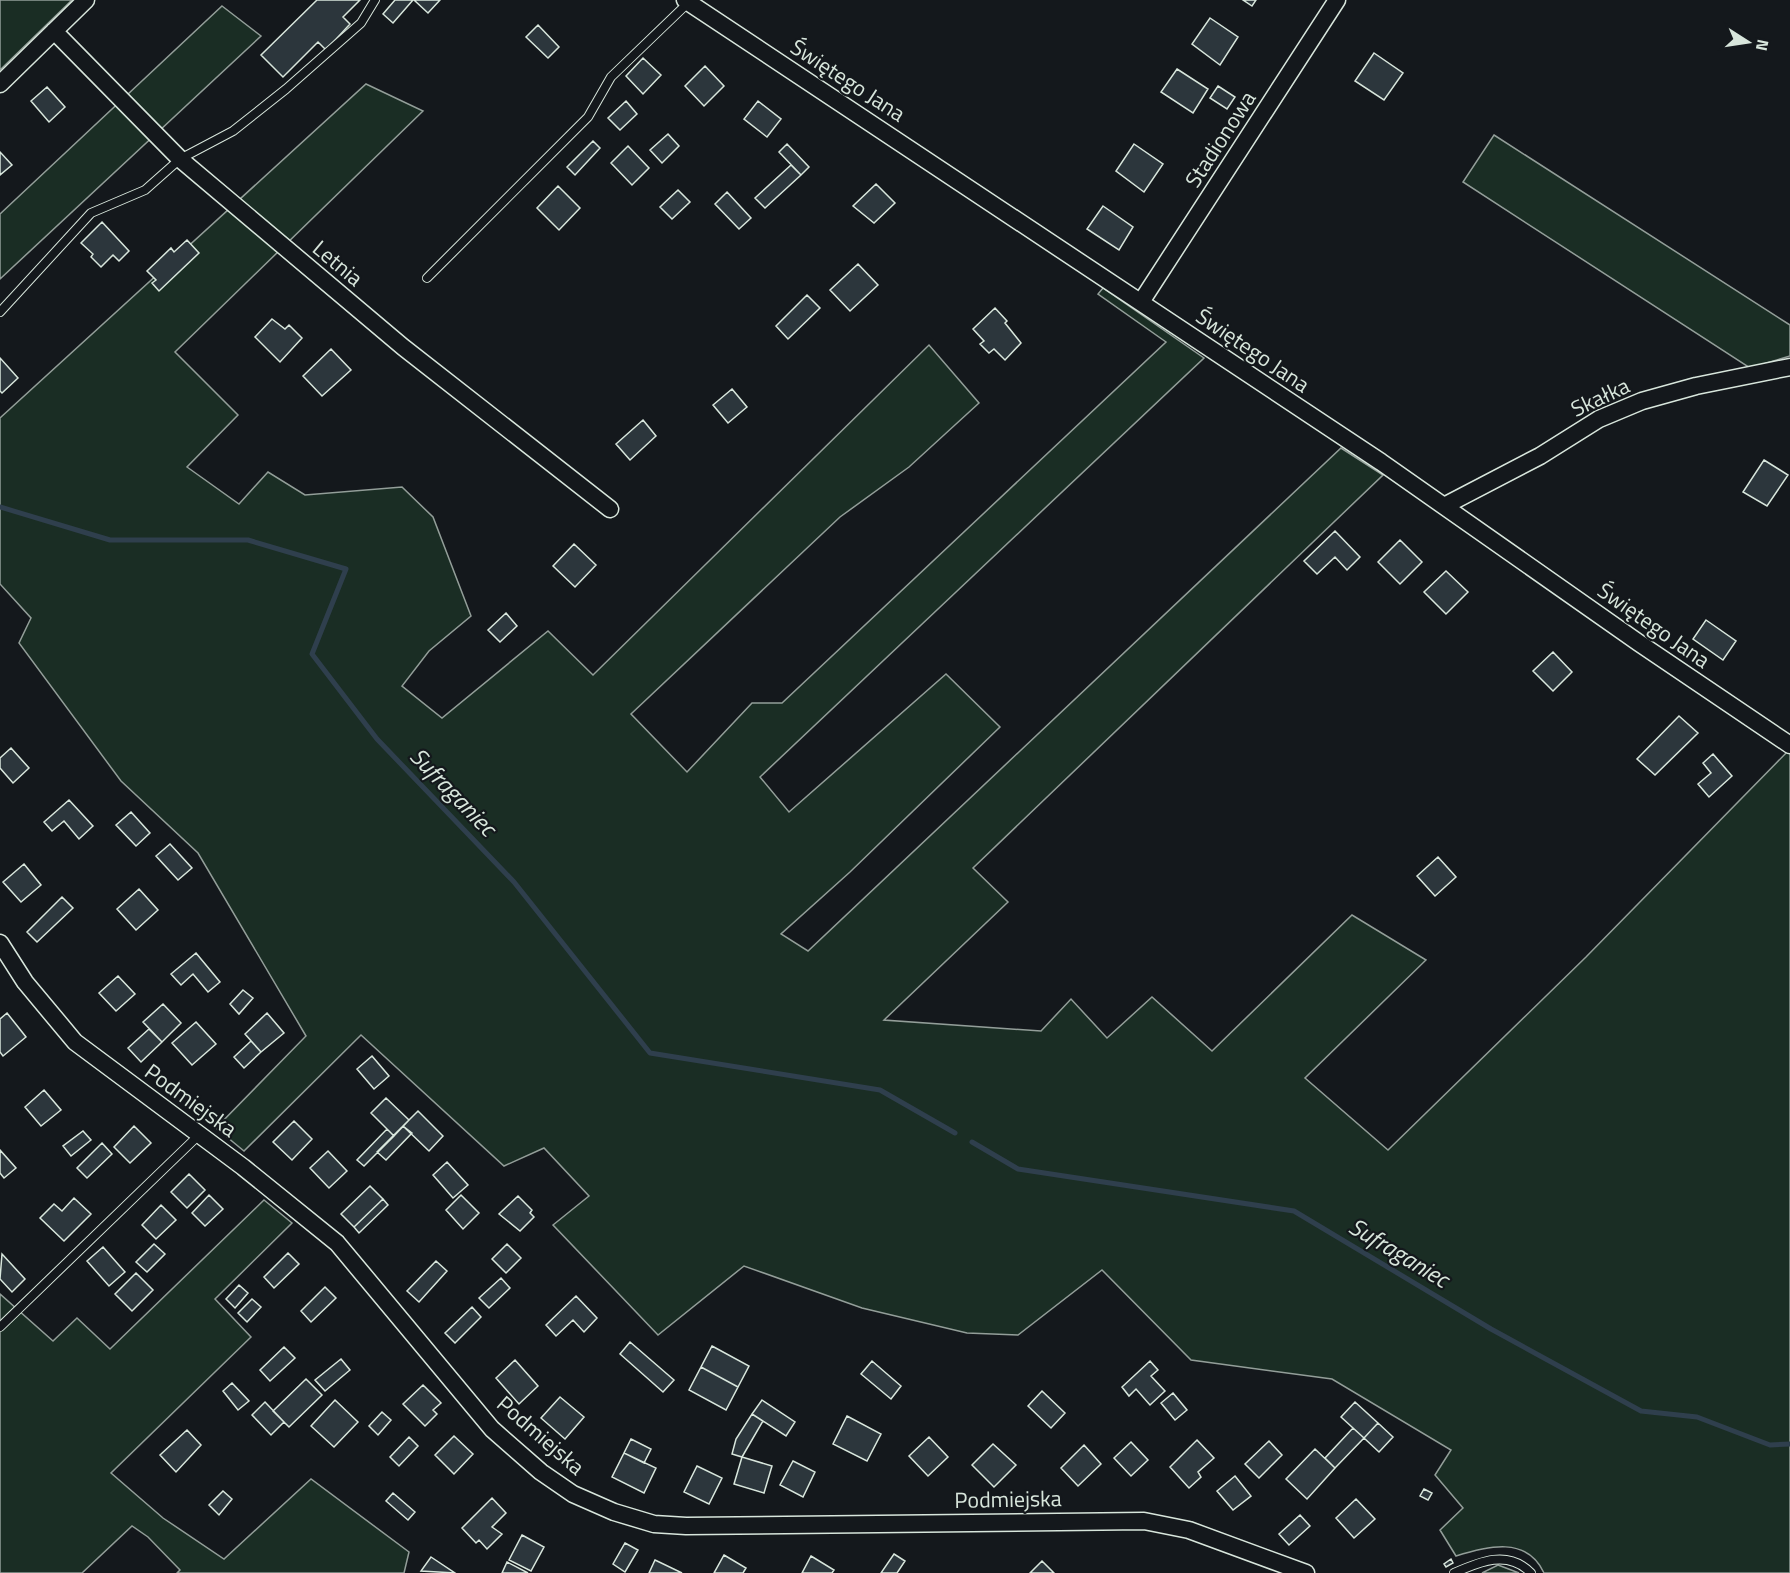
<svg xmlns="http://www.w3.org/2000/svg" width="1790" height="1573" viewBox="0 0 1790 1573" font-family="'Titillium Web',sans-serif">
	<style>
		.green { fill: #1a2d24; stroke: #939e99; stroke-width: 1.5 }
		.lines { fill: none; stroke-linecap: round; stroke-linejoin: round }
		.stream { stroke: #2f3f4d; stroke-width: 5 }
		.building { fill: #2c363c; stroke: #d8e6dc; stroke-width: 1.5 }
		.lane-casing { stroke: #d8e6dc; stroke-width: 10 }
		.street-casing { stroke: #d8e6dc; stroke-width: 19 }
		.lane { stroke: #14181c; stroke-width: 8 }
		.street { stroke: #14181c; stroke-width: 16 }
		.labels { text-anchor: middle; stroke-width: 4.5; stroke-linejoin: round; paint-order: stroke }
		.street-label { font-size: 22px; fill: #d8e6dc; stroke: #14181c }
		.water-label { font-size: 24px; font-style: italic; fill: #d8e6dc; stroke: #14181c }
	</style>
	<rect width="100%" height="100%" fill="#14181c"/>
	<path class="green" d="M0,0H72L0,70Z
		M222,6L261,36L0,279V214Z
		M366,84L423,111L175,352L238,415L187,467L239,504L268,472L305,495L402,487L433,517L471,616L429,651L402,686L442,718L548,631L593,675L929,345L979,403L909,467L840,517L631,714L687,772L752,703H782L1166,342L1098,294L1103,288L1204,358L760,777L789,812L946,674L1000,727L850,872L781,934L808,951L1341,448L1383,475L973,868L1008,902L884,1020L1041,1031L1071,999L1107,1038L1152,997L1212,1051L1352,915L1426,960L1305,1078L1388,1150L1586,957L1790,749V1573H1544C1527,1536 1488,1546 1456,1556L1440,1530L1463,1508L1435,1475L1451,1450L1332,1379L1191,1360L1102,1270L1018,1335L967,1333L862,1308L744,1266L658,1335L553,1225L589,1196L544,1148L504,1166L361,1035L244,1151L216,1128L306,1036L198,853L121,781L19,643L31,618L0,584V418Z
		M1494,135L1790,325V356L1750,368L1463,182Z
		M264,1200L292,1223L215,1299L251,1337L111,1473L163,1518L224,1559L311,1479L409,1552L404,1573H177L180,1570L148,1537L132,1526L82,1573H0V1294L53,1341L77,1318L110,1349Z
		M1498,1565L1519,1573H1482Z"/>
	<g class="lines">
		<path class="stream" d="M0,507L110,540H248L346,569L312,654L377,739L514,882L650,1053L880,1090L955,1133
			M972,1142L1018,1169L1294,1211L1491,1329L1641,1411L1697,1417L1770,1445L1790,1444"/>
	</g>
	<path class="building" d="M317,0H360L343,17L350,24L326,50L318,42L283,77L261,55Z
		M395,0H413L393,23L383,14Z
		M414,0H440L428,13Z
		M1243,0H1256L1252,6Z
		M1210,18L1238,37L1220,65L1192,44Z
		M538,25L559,47L548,58L526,37Z
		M1374,53L1403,73L1384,100L1355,81Z
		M643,58L661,75L643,94L626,76Z
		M705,66L724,86L704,106L685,86Z
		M1177,69L1208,89L1193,113L1161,92Z
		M1218,86L1235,97L1227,109L1210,98Z
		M47,87L65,107L49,122L31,101Z
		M626,101L637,114L620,130L608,118Z
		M758,101L781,119L767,137L744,119Z
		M668,134L679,146L662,163L650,150Z
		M593,141L600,148L575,175L567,167Z
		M787,144L809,167L801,175L779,152Z
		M1134,144L1163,164L1144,192L1116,171Z
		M628,146L649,168L632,185L611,163Z
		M0,152L12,165L0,175Z
		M791,165L801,175L765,208L755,198Z
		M876,184L895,203L874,223L853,206Z
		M558,186L580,208L559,230L537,208Z
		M678,190L690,202L672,219L660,207Z
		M727,192L751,218L739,229L715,204Z
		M1103,206L1133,227L1119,250L1087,229Z
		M102,222L129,251L119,261L113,255L101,267L91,257L93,254L81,243Z
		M187,240L199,253L159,291L152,283L156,280L147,271L171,248L174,252Z
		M858,264L878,285L850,311L830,290Z
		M807,295L820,308L788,339L776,326Z
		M995,308L1007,321L1005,323L1021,343L1005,360L994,349L989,353L980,344L984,341L973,329Z
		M272,319L285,329L289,325L302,338L280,362L255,337Z
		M331,349L351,370L322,396L303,376Z
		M0,358L18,378L2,393L0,391Z
		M732,389L747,407L728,423L713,405Z
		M643,420L656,436L630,460L616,444Z
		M1764,460L1788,475L1767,506L1743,492Z
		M1335,531L1360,557L1347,570L1335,557L1317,574L1304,561Z
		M1400,540L1422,562L1400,584L1378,562Z
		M574,544L596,565L575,587L553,566Z
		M1446,571L1468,592L1446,614L1424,592Z
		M506,613L517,626L500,642L488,630Z
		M1706,620L1736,641L1723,660L1693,639Z
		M1553,652L1572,672L1553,691L1533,671Z
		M1679,716L1698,733L1655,775L1637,759Z
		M11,748L29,768L13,783L0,768V758Z
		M1713,754L1732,776L1709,797L1698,784L1711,773L1703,763Z
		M69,800L93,826L79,839L64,821L52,831L44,822Z
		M131,812L150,833L136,846L116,825Z
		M170,844L192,868L178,880L156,856Z
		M1438,857L1456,877L1435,896L1417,876Z
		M24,864L41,885L21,902L3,882Z
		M139,889L158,910L136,930L117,909Z
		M62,897L73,908L37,942L27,932Z
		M196,953L220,982L208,992L193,974L181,985L171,974Z
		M118,976L135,994L116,1011L99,993Z
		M243,990L253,998L239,1014L230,1004Z
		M163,1004L181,1023L162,1042L143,1022Z
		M7,1013L26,1037L3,1056L0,1052V1019Z
		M267,1013L284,1033L261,1052L245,1034Z
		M196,1022L216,1044L192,1065L172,1043Z
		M149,1029L162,1042L141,1062L128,1048Z
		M251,1041L261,1052L244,1068L234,1057Z
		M372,1056L389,1076L374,1089L357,1069Z
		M44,1090L61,1110L41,1126L25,1107Z
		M386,1098L409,1120L394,1136L371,1113Z
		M418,1111L443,1136L429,1151L403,1126Z
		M294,1121L312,1139L292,1160L273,1142Z
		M134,1126L151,1143L130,1163L114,1147Z
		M403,1126L412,1133L386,1160L377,1152Z
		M387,1129L394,1136L364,1166L357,1160Z
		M83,1131L91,1140L71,1156L63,1146Z
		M102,1143L112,1154L87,1178L77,1168Z
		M0,1150L16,1168L4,1178L0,1173Z
		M328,1151L347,1171L329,1188L310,1168Z
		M447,1162L468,1185L453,1198L433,1175Z
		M189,1174L205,1190L187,1208L171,1192Z
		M370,1186L383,1199L354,1227L341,1214Z
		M209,1195L223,1209L205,1226L192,1213Z
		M461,1195L479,1213L463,1229L446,1210Z
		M518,1196L532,1210L530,1213L534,1217L520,1231L499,1214Z
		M74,1198L91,1214L64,1241L40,1218L54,1204L62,1211Z
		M383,1199L388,1205L359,1233L354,1227Z
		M161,1205L176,1220L156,1239L142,1225Z
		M154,1244L165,1254L147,1272L136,1262Z
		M507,1244L521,1258L506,1273L492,1259Z
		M103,1247L125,1272L109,1286L87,1261Z
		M288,1253L299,1264L274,1288L264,1277Z
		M2,1254L25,1279L12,1292L0,1279Z
		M436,1261L447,1271L419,1302L407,1291Z
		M136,1273L153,1290L132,1311L115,1294Z
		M501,1278L510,1288L489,1308L479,1298Z
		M239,1285L248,1293L235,1308L226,1299Z
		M325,1287L336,1298L311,1322L301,1311Z
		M576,1296L597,1318L584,1332L573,1320L556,1336L546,1325Z
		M252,1299L261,1307L247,1322L238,1313Z
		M472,1307L481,1317L455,1343L445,1333Z
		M630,1342L674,1380L663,1392L620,1354Z
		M712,1346L749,1366L738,1387L701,1367Z
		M284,1347L295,1358L270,1381L260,1370Z
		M341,1359L350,1370L325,1391L315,1380Z
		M515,1360L538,1386L519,1404L496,1378Z
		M872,1361L901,1386L891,1399L861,1374Z
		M1150,1361L1158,1370L1151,1376L1165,1391L1150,1405L1136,1389L1129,1396L1122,1387Z
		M701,1367L738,1387L726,1410L689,1390Z
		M306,1379L322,1395L289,1427L273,1411Z
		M232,1383L249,1401L238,1410L223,1391Z
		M423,1385L441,1403L433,1410L437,1414L425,1426L403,1404Z
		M1042,1391L1065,1413L1051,1428L1028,1406Z
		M1173,1393L1187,1410L1175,1420L1161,1403Z
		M560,1397L584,1417L565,1439L541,1418Z
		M335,1400L358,1422L334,1447L311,1426Z
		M762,1400L795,1422L786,1436L752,1414Z
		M265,1402L284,1422L271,1435L252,1415Z
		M1355,1402L1378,1423L1364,1438L1341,1417Z
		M382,1412L391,1420L378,1435L369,1426Z
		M752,1414L763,1421L742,1457L732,1454L736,1439Z
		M847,1416L881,1434L867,1461L833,1444Z
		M1378,1423L1393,1437L1379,1452L1364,1438Z
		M1353,1428L1364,1438L1335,1468L1325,1458Z
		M187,1430L201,1445L176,1472L160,1455Z
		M454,1436L473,1454L454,1474L435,1455Z
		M409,1437L418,1446L399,1466L390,1457Z
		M929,1437L948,1457L928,1476L909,1456Z
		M631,1439L651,1449L644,1463L624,1453Z
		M1197,1440L1214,1458L1198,1472L1201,1477L1189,1488L1170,1467Z
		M1269,1441L1282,1455L1259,1478L1245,1464Z
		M1131,1442L1148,1460L1131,1476L1114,1458Z
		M993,1444L1016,1465L994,1487L972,1465Z
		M1084,1445L1101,1464L1078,1486L1061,1468Z
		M1315,1449L1335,1468L1307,1499L1286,1479Z
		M624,1453L656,1468L644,1493L612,1477Z
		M742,1457L772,1466L764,1493L734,1484Z
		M793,1461L815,1472L803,1497L780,1485Z
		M697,1466L722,1478L709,1504L684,1492Z
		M1235,1476L1251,1496L1233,1510L1217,1491Z
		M1424,1489L1432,1493L1428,1500L1420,1496Z
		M223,1491L232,1499L219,1515L209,1505Z
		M393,1493L415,1512L408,1520L386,1501Z
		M492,1498L506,1513L492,1527L502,1534L487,1549L479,1540L476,1543L462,1528Z
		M1356,1499L1375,1519L1354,1538L1336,1518Z
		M1300,1515L1310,1526L1289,1545L1279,1534Z
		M522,1535L544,1547L531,1571L509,1560Z
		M625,1543L638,1550L625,1572L613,1564Z
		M894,1554L905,1561L897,1573H881Z
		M724,1555L746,1568L743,1573H714Z
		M811,1556L834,1570L832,1573H802Z
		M431,1557L455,1573L421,1571Z
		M1451,1559L1453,1563L1446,1567L1444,1564Z
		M655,1560L682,1573H649Z
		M1042,1561L1054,1573H1030Z
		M507,1562L528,1573H502Z"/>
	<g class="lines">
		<g class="lane-casing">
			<path id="lane" d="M427,278L588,117L611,77L689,2
				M0,312L91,213L145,190L180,159L233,131L286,89L361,23L375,0
				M0,1327L200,1134
				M1454,1573C1479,1562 1508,1549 1531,1573"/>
		</g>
		<g class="street-casing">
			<path id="street" d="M685,0L1381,462L1639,643L1790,745
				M54,31L180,159L403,347L610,509
				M0,84L86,0
				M1141,302L1337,0
				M1444,506L1540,456L1599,419L1642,401L1696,386L1790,367
				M0,943L25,982L75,1042L243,1167L337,1243L492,1429L541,1472L573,1494L614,1512L654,1524L686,1526L1144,1521L1189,1530L1306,1573"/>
		</g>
		<use href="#lane" class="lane"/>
		<use href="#street" class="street"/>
	</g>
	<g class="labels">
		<g class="street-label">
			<text transform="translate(848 80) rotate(33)" y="8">Świętego Jana</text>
			<text transform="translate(1220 139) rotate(-57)" y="8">Stadionowa</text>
			<text transform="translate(338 263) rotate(40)" y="8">Letnia</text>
			<text transform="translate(1253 350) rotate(34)" y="8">Świętego Jana</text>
			<text transform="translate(1600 397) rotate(-25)" y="8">Skałka</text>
			<text transform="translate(1654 625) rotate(35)" y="8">Świętego Jana</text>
			<text transform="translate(191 1100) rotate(36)" y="8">Podmiejska</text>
			<text transform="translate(541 1435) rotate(41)" y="8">Podmiejska</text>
			<text transform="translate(1008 1499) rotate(-1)" y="8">Podmiejska</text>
		</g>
		<g class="water-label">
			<text transform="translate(453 792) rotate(46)" y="8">Sufraganiec</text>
			<text transform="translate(1399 1253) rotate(31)" y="8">Sufraganiec</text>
		</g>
	</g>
	<g transform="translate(1748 42) rotate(102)" stroke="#14181c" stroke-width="4.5" paint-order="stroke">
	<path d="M0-4.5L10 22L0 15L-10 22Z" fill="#d8e6dc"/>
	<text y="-9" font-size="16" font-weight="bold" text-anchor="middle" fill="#d8e6dc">N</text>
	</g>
</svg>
